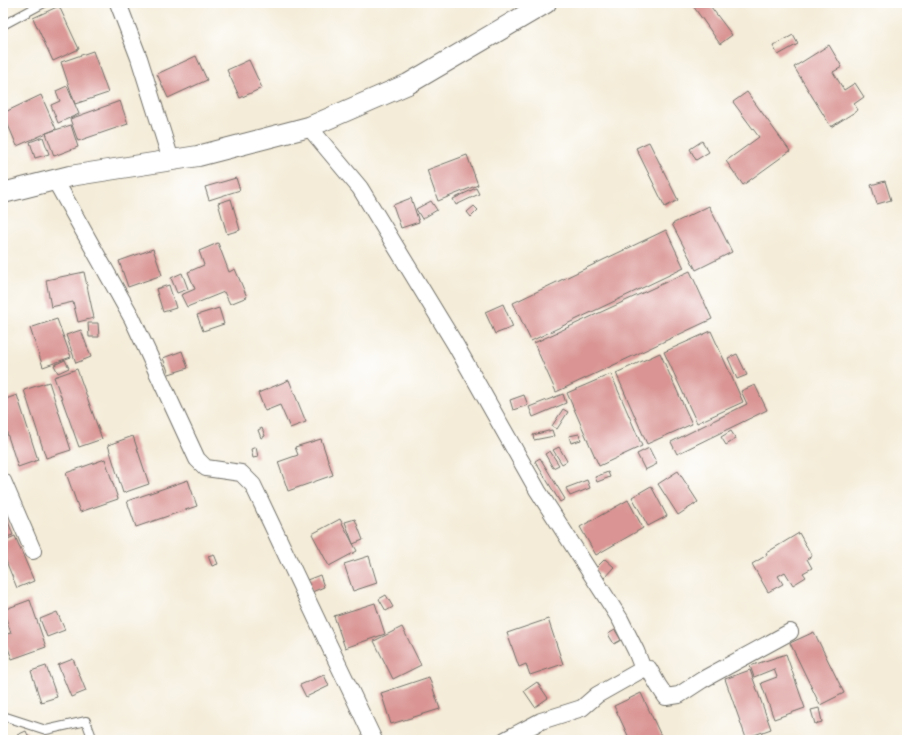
<svg xmlns="http://www.w3.org/2000/svg" width="910" height="743" viewBox="0 0 910 743" font-family="'IM FELL French Canon',serif">
	<style>
		.building { fill: #d99493 }
		.lines { fill: none; stroke-linecap: round; stroke-linejoin: round }
		.service-casing { stroke: #716f68; stroke-width: 10 }
		.minor-casing { stroke: #716f68; stroke-width: 18 }
		.tertiary-casing { stroke: #716f68; stroke-width: 22 }
		.service { stroke: #fff; stroke-width: 8 }
		.minor { stroke: #fff; stroke-width: 16 }
		.tertiary { stroke: #fff; stroke-width: 20 }
	</style>
	<rect width="100%" height="100%" fill="#fff"/>
	<filter id="ink" filterUnits="userSpaceOnUse"><feTurbulence type="fractalNoise" baseFrequency=".025" numOctaves="2"/><feDisplacementMap in="SourceGraphic" scale="8" xChannelSelector="R" yChannelSelector="G"/><feConvolveMatrix kernelMatrix="1 2 1 2 8 2 1 2 1" color-interpolation-filters="sRGB"/></filter>
	<filter id="wash" filterUnits="userSpaceOnUse"><feTurbulence type="fractalNoise" baseFrequency=".012" numOctaves="4" result="noise"/><feDisplacementMap in="SourceGraphic" scale="16" xChannelSelector="R" yChannelSelector="G"/><feGaussianBlur stdDeviation="0.9" result="paint"/><feColorMatrix in="noise" values="0 0 0 0 0 0 0 0 0 0 0 0 0 0 0 0 0 1.4 0 .05"/><feComposite in="paint" operator="in"/></filter>
	<g filter="url(#wash)">
		<rect width="100%" height="100%" fill="#f4ecd8"/>
		<g id="blocks">
			<path class="building" d="M691,3H708L732,35L720,44Z
				M59,6L79,49L53,61L33,18Z
				M793,35L798,44L778,55L773,46Z
				M829,45L842,67L833,72L844,90L855,83L864,97L854,104L858,110L831,127L794,67Z
				M93,51L108,93L75,104L61,62Z
				M196,56L207,80L168,98L157,74Z
				M249,60L262,88L240,98L227,70Z
				M67,86L79,114L58,123L51,105L60,101L56,91Z
				M747,92L790,151L743,185L726,161L759,137L733,102Z
				M41,95L56,129L17,146L3,113Z
				M120,101L128,124L78,141L70,119Z
				M71,125L78,147L54,156L46,133Z
				M43,137L49,154L35,158L30,142Z
				M702,141L709,152L696,160L690,149Z
				M649,142L678,200L665,207L636,148Z
				M467,155L478,185L438,201L427,170Z
				M236,178L240,190L209,200L205,187Z
				M885,181L891,200L877,204L871,185Z
				M476,188L479,194L456,205L453,199Z
				M411,198L419,222L401,228L393,205Z
				M231,199L240,230L227,234L218,203Z
				M431,201L437,210L422,219L416,209Z
				M474,206L478,210L471,217L467,212Z
				M709,206L732,252L696,270L672,224Z
				M666,230L684,268L531,341L513,303Z
				M218,243L229,272L235,269L247,297L230,304L224,292L187,307L181,295L195,289L188,272L204,265L199,251Z
				M153,249L162,275L128,287L119,261Z
				M690,271L712,319L556,392L534,343Z
				M84,272L94,318L78,322L73,302L51,307L46,280Z
				M182,273L188,289L177,293L171,278Z
				M169,285L176,308L163,312L156,289Z
				M503,304L513,327L495,334L485,312Z
				M219,308L224,324L203,331L197,315Z
				M57,319L71,357L43,367L30,328Z
				M88,323H98L99,337H89Z
				M81,330L91,357L76,363L66,335Z
				M711,331L743,402L697,423L664,352Z
				M182,351L188,368L169,374L163,358Z
				M660,353L692,424L647,444L616,373Z
				M737,354L747,375L737,379L728,358Z
				M65,360L69,368L58,373L54,365Z
				M77,369L102,439L79,447L54,377Z
				M611,374L642,446L599,466L567,393Z
				M289,380L306,422L290,428L280,405L265,411L258,393Z
				M49,382L71,450L46,458L24,390Z
				M755,385L767,410L677,454L671,442L747,404L741,391Z
				M563,394L566,403L533,417L529,407Z
				M17,395L38,460L18,467L3,421V400Z
				M524,395L528,405L513,410L510,400Z
				M563,409L568,412L557,429L552,426Z
				M262,428L265,436L261,438L258,430Z
				M552,430L554,436L534,440L533,435Z
				M731,431L736,439L726,445L721,437Z
				M579,434L581,440L571,443L569,436Z
				M133,436L149,484L123,493L108,445Z
				M321,439L333,475L288,491L278,462L298,455L295,447Z
				M256,447L258,457L253,458L251,449Z
				M559,447L567,461L562,464L553,450Z
				M649,448L657,464L645,470L637,454Z
				M550,451L559,465L553,468L545,454Z
				M540,458L565,499L560,502L535,461Z
				M105,459L118,499L80,512L66,473Z
				M678,471L698,502L678,515L658,484Z
				M608,472L610,477L597,482L595,477Z
				M188,480L197,506L136,527L127,501Z
				M587,480L590,488L570,496L566,488Z
				M651,486L667,516L648,526L632,497Z
				M628,500L643,528L596,555L580,527Z
				M6,516L13,535L3,538V517Z
				M340,519L357,551L329,566L312,534Z
				M355,519L363,540L353,544L345,522Z
				M799,533L812,556L807,559L812,568L803,573L806,577L793,585L785,572L778,576L783,584L768,592L752,564L767,555L766,553Z
				M15,536L34,581L17,588L3,554V541Z
				M214,554L218,564L212,566L208,556Z
				M369,556L377,583L353,591L344,564Z
				M605,559L614,567L604,578L595,569Z
				M320,575L324,587L312,592L307,580Z
				M386,595L393,607L386,611L379,599Z
				M30,600L46,647L12,659L3,635L11,633L3,610Z
				M375,603L385,634L345,648L334,616Z
				M57,612L65,630L47,637L40,619Z
				M548,619L563,664L530,675L526,664L519,667L507,633Z
				M402,627L421,665L393,679L374,641Z
				M615,630L621,640L614,644L608,634Z
				M814,632L844,693L820,705L790,643Z
				M786,654L805,708L774,719L761,683L777,677L774,669L754,677L750,666Z
				M73,659L86,691L71,697L58,665Z
				M46,666L57,697L41,702L31,671Z
				M750,670L771,729L746,738L725,679Z
				M324,675L329,686L306,697L300,685Z
				M429,677L440,709L391,724L381,693Z
				M537,682L548,698L535,707L524,691Z
				M641,693L663,740H630L614,706Z
				M819,708L822,722L815,724L811,710Z
				M26,731L30,740H19L17,735Z"/>
		</g>
	</g>
	<g filter="url(#ink)">
		<use href="#blocks" fill-opacity="0" stroke="#716f68" stroke-width="1"/>
		<g class="lines">
			<g class="service-casing">
				<path id="service" d="M3,25L44,3
					M3,716L46,730L86,721L93,740"/>
			</g>
			<g class="minor-casing">
				<path id="minor" d="M118,3L139,58L171,160
					M309,127L360,188L455,344L538,491L620,619L636,651L643,669
					M55,180L132,318L197,459L206,468L241,473L253,485L374,740
					M3,481L33,551
					M505,740L541,721L582,708L597,695L643,669H649L658,685L666,697L679,695L702,680L790,632"/>
			</g>
			<g class="tertiary-casing">
				<path id="tertiary" d="M3,193L70,176L198,156L309,127L408,84L546,3"/>
			</g>
			<use href="#service" class="service"/>
			<use href="#minor" class="minor"/>
			<use href="#tertiary" class="tertiary"/>
		</g>
	</g>
	<rect width="910" height="743" fill="none" stroke="#fff" stroke-width="16"/>
</svg>
